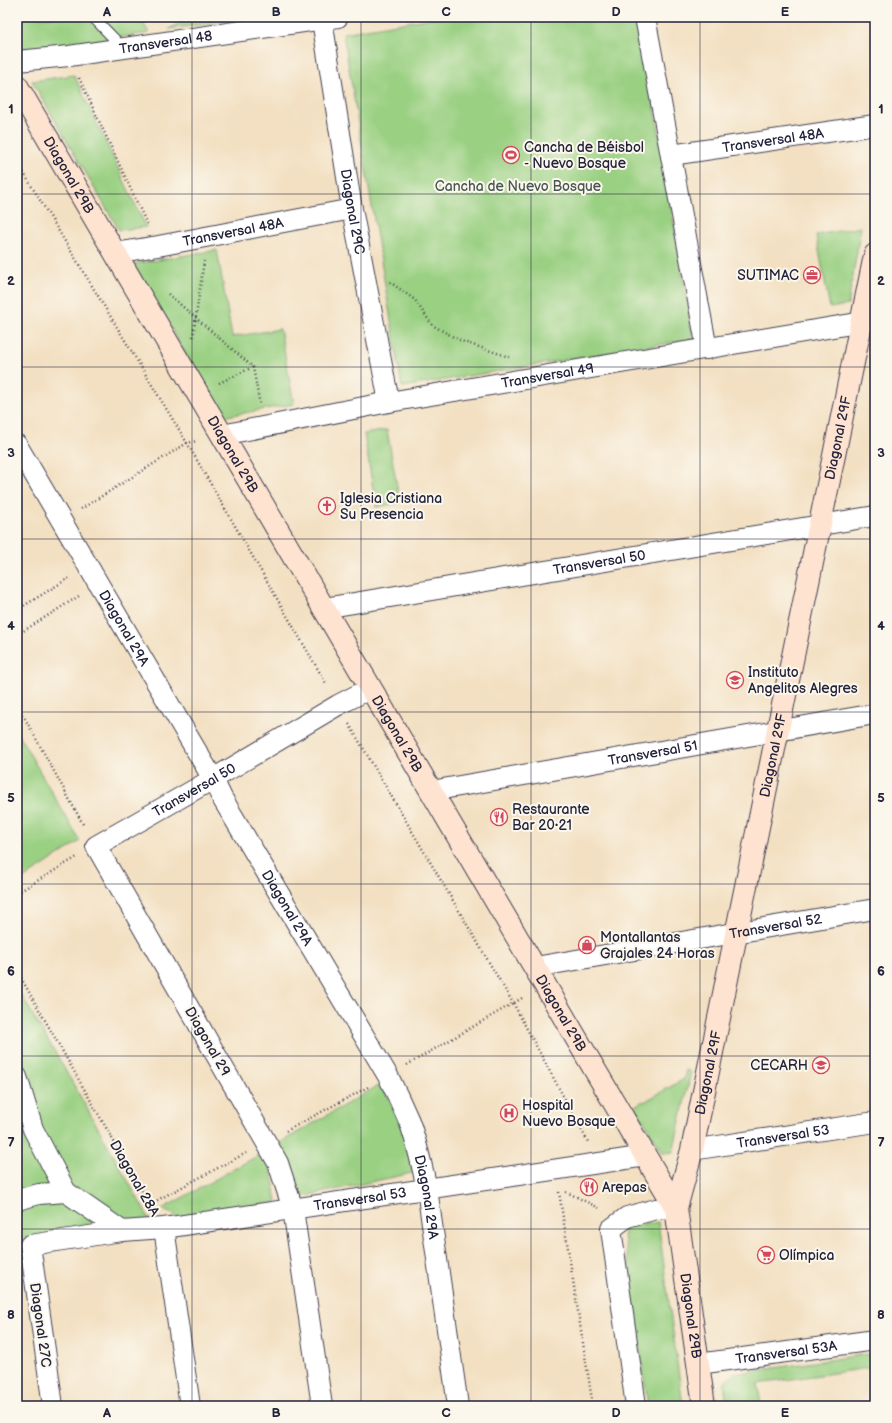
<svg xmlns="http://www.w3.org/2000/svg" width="892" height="1423" viewBox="0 0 892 1423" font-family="'Balsamiq Sans',sans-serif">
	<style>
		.green { fill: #9ad082; stroke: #5e795e }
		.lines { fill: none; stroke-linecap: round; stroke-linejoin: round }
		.lane-casing { stroke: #413e4f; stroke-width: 12 }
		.street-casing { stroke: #413e4f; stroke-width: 22 }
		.secondary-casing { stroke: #413e4f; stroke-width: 24 }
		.path { stroke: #413e4f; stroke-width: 2.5; stroke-dasharray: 1 3; stroke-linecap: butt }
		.lane { stroke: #fff; stroke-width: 10 }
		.street { stroke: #fff; stroke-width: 20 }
		.secondary { stroke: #fee3d1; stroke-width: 22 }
		.grid { fill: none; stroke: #22223b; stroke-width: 1; stroke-opacity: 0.55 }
		.labels { text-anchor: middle; stroke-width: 4; stroke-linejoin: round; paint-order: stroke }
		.street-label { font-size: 14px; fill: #22223b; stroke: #fbf7ec }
		.poi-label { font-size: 14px; fill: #22223b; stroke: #fbf7ec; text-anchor: start }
		.park-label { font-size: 14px; fill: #465650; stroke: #fbf7ec }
		.neatline { fill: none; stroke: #22223b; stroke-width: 1.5 }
		.grid-label { font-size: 13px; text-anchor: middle; font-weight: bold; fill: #22223b }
	</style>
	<rect width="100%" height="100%" fill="#fbf7ec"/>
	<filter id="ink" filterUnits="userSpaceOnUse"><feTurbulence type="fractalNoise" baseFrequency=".025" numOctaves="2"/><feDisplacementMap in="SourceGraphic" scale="8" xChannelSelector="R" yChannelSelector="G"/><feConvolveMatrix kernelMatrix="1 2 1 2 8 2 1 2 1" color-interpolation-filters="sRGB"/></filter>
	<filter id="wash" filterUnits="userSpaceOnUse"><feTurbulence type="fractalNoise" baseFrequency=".012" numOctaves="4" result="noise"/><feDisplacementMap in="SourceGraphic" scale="16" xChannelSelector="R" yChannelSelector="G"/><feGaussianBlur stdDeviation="0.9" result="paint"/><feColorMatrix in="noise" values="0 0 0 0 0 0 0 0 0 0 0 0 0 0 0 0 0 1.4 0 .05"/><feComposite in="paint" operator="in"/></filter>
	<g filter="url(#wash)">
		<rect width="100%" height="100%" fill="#f3e0c2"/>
		<path class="green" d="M17,17H140L149,33L17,52Z
			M190,17H260L169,29Z
			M438,17H640L693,339L402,387L343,33Z
			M74,75L146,227L119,230L32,81Z
			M861,227L848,305L830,308L816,235Z
			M217,250L232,337L280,329L294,404L222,417L134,264Z
			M387,430L400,503L376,507L364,434Z
			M17,732L80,841L17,883Z
			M17,988L62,1064L151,1222L17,1244Z
			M686,1070L691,1072L673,1152L663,1153L635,1106L643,1101L644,1102L684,1079Z
			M381,1084L409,1136L412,1173L302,1197L281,1142Z
			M259,1155L271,1167L277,1202L179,1218L162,1209Z
			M658,1222L683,1406H648L623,1227Z
			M875,1353V1367L758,1384L761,1406H727L724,1383L734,1374Z"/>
	</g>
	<g filter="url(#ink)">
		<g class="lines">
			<g class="lane-casing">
				<path id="lane" d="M93,17L123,48"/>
			</g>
			<g class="street-casing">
				<g id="street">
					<path d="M645,17L707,349"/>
					<path id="s1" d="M322,20L352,209L389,402"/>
					<path id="s2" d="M17,61L69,56L338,17"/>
					<path id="s3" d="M671,155L875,125"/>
					<path id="s4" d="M115,253L158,246L352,209"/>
					<path id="s5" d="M222,435L389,402L875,320"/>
					<path id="s6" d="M17,445L213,779L222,798L388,1076C395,1090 402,1105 409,1121C417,1142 422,1166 427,1189L458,1406"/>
					<path id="s7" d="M324,608L875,516"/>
					<path id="s8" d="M431,791L875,714"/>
					<path id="s9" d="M535,967L875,909"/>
					<path d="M17,1077L33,1129L66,1192L122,1231"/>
					<path id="s10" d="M692,1150L875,1122"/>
					<path d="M17,1200L39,1194L66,1192"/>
					<path d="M164,1228L190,1406"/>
					<path id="s11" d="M698,1364L875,1340"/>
					<path id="s12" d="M53,1406L30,1245L122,1231L164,1228L646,1156"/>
					<path id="s13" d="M322,1406L293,1209L278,1163L96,846L213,779L338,705L371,688"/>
					<path d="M636,1406L611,1229L627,1217L656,1209L676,1208"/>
				</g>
			</g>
			<g class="secondary-casing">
				<g id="secondary">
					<path id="s14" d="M17,86L676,1208L704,1406"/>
					<path id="s15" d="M676,1208L692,1150L875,255"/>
				</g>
			</g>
			<path class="path" d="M79,78L147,224
				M17,162L187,443L327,685
				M390,282L415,300L432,325L461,341L509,357
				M168,294L253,367L260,405
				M193,337L204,261
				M219,383L253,367
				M81,509L187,443L197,441
				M17,610L69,578
				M17,635L79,596
				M17,704L84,826
				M349,724L513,1003L588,1142
				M17,893L77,857
				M17,971L150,1205
				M407,1065L524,997
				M286,1131L368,1087
				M559,1192L593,1406
				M566,1192L599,1208
				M150,1204L246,1153"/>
			<use href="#lane" class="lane"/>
			<use href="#street" class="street"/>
			<use href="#secondary" class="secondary"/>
		</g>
	</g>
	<path class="grid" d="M192,17V1406M361,17V1406M531,17V1406M700,17V1406M17,194H875M17,367H875M17,539H875M17,712H875M17,884H875M17,1056H875M17,1229H875"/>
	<defs>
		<g id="stadium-ring" transform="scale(0.9)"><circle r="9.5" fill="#fbf7ec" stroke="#d1495b" stroke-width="1.5"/><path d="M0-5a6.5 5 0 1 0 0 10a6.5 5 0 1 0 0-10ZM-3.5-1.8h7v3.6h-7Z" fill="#d1495b"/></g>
		<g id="office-ring" transform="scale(0.9)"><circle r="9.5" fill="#fbf7ec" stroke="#d1495b" stroke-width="1.5"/><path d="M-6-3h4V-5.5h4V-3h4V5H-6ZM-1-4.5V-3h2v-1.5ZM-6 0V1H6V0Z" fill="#d1495b"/></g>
		<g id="church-ring" transform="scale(0.9)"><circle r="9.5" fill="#fbf7ec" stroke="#d1495b" stroke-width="1.5"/><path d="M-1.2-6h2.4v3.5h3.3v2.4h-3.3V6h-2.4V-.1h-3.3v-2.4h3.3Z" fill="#d1495b"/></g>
		<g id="school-ring" transform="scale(0.9)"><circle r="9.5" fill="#fbf7ec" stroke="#d1495b" stroke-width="1.5"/><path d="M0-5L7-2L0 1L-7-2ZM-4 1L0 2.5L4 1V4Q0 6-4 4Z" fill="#d1495b"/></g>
		<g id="restaurant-ring" transform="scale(0.9)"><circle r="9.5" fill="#fbf7ec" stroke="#d1495b" stroke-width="1.5"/><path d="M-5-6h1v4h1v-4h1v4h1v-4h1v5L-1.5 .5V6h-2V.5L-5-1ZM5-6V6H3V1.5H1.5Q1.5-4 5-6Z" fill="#d1495b"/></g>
		<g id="shop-ring" transform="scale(0.9)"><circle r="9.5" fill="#fbf7ec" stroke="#d1495b" stroke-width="1.5"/><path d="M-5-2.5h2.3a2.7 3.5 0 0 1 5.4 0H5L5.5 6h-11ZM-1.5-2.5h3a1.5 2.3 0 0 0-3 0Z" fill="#d1495b"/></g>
		<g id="university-ring" transform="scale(0.9)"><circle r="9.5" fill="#fbf7ec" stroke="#d1495b" stroke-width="1.5"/><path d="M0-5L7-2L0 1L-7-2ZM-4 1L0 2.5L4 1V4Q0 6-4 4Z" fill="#d1495b"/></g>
		<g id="hospital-ring" transform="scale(0.9)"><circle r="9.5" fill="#fbf7ec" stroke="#d1495b" stroke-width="1.5"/><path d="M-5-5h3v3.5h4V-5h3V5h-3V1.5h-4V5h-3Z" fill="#d1495b"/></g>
		<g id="supermarket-ring" transform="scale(0.9)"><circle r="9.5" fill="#fbf7ec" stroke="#d1495b" stroke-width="1.5"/><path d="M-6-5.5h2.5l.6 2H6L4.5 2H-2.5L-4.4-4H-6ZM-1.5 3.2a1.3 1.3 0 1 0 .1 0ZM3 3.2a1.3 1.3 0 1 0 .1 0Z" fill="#d1495b"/></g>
	</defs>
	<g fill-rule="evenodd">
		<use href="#stadium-ring" x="511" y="155"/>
		<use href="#office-ring" x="812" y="275"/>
		<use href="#church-ring" x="327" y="506"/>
		<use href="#school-ring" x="735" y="680"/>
		<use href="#restaurant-ring" x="499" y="817"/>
		<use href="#shop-ring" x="587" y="945"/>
		<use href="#university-ring" x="821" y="1065"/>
		<use href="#hospital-ring" x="509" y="1113"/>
		<use href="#restaurant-ring" x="589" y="1187"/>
		<use href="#supermarket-ring" x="766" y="1255"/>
	</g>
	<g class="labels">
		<g class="street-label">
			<text dy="5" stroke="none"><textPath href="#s2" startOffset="150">Transversal 48</textPath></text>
			<text dy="5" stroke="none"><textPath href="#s3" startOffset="103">Transversal 48A</textPath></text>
			<text dy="5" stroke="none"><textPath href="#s14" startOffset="103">Diagonal 29B</textPath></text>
			<text dy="5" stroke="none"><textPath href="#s1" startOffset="194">Diagonal 29C</textPath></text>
			<text dy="5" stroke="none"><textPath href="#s4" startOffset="120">Transversal 48A</textPath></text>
			<text dy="5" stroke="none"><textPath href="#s5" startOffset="331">Transversal 49</textPath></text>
			<text dy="5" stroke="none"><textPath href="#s15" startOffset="787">Diagonal 29F</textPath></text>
			<text dy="5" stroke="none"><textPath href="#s14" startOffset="427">Diagonal 29B</textPath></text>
			<text dy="5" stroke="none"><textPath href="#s7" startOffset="279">Transversal 50</textPath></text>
			<text dy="5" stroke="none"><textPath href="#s6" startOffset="212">Diagonal 29A</textPath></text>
			<text dy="5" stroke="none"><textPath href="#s14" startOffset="751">Diagonal 29B</textPath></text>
			<text dy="5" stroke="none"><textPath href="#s8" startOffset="225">Transversal 51</textPath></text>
			<text dy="5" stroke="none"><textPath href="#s15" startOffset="463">Diagonal 29F</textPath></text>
			<text dy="5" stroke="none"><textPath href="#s13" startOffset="726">Transversal 50</textPath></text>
			<text dy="5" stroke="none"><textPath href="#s6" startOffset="536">Diagonal 29A</textPath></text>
			<text dy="5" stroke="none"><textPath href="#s9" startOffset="244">Transversal 52</textPath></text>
			<text dy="5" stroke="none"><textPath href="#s14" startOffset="1075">Diagonal 29B</textPath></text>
			<text transform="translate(208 1041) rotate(60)" y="5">Diagonal 29</text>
			<text dy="5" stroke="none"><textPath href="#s15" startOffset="139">Diagonal 29F</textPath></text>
			<text dy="5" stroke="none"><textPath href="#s10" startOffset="92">Transversal 53</textPath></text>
			<text transform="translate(135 1178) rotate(60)" y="5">Diagonal 28A</text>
			<text dy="5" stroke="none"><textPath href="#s6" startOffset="860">Diagonal 29A</textPath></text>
			<text dy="5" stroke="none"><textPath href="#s12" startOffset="496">Transversal 53</textPath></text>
			<text dy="5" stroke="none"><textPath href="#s14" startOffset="1410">Diagonal 29B</textPath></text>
			<text transform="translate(41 1325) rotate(82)" y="5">Diagonal 27C</text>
			<text dy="5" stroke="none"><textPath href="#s11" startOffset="89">Transversal 53A</textPath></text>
		</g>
		<g class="poi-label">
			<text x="524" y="152">Cancha de Béisbol<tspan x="524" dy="16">- Nuevo Bosque</tspan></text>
			<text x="799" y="280" text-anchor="end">SUTIMAC</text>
			<text x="340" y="503">Iglesia Cristiana<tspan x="340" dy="16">Su Presencia</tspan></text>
			<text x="748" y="677">Instituto<tspan x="748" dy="16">Angelitos Alegres</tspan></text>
			<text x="512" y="814">Restaurante<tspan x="512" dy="16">Bar 20•21</tspan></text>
			<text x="600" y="942">Montallantas<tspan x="600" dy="16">Grajales 24 Horas</tspan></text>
			<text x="808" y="1070" text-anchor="end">CECARH</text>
			<text x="522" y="1110">Hospital<tspan x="522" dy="16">Nuevo Bosque</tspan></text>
			<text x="602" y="1192">Arepas</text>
			<text x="779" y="1260">Olímpica</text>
		</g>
		<g class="park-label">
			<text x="518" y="191">Cancha de Nuevo Bosque</text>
		</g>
	</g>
	<rect width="892" height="1423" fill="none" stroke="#fbf7ec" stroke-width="44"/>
	<rect x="22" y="22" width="848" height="1379" class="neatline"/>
	<g class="grid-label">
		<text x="107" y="16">A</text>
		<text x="276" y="16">B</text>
		<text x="446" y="16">C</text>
		<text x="616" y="16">D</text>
		<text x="785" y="16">E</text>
		<text x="11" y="113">1</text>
		<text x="881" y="113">1</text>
		<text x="11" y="285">2</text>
		<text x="881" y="285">2</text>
		<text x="11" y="457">3</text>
		<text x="881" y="457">3</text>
		<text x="11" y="630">4</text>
		<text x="881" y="630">4</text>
		<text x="11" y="802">5</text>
		<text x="881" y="802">5</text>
		<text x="11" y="975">6</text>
		<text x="881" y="975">6</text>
		<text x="11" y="1147">7</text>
		<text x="881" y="1147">7</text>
		<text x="11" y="1319">8</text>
		<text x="881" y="1319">8</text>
		<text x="107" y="1417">A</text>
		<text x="276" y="1417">B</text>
		<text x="446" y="1417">C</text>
		<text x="616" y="1417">D</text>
		<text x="785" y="1417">E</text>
	</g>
</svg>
